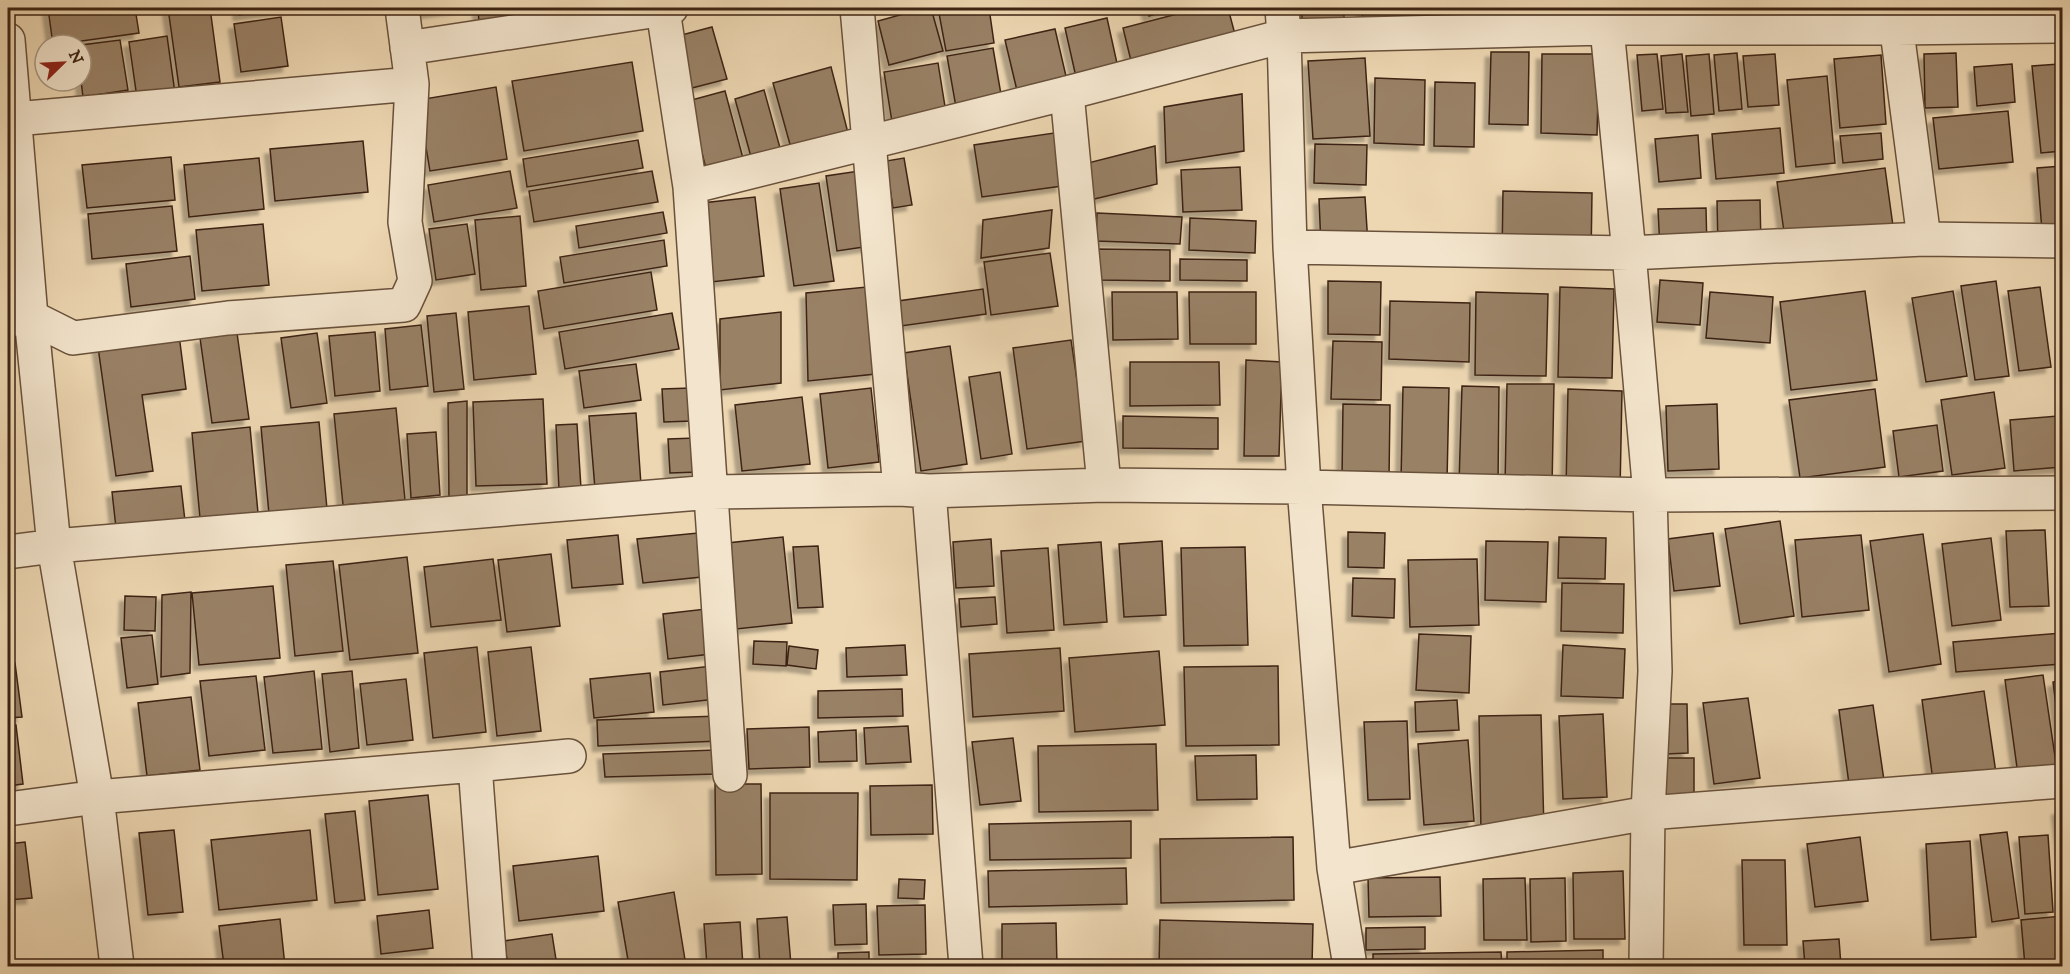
<svg xmlns="http://www.w3.org/2000/svg" width="2070" height="974" viewBox="0 0 2070 974" font-family="'IM FELL DW Pica',serif">
	<style>
		.building { fill: #998166; stroke: #3d2413; stroke-width: 1.5; filter: url(#shadow) }
		.lines { fill: none; stroke-linecap: round; stroke-linejoin: round }
		.minor-casing { stroke: #69513b; stroke-width: 36 }
		.minor { stroke: #f3e5cd; stroke-width: 33 }
	</style>
	<defs>
		<filter id="shadow"><feDropShadow dx="-5.5" dy="5.5" stdDeviation="1.5" flood-color="#0004"/></filter>
	</defs>
	<rect width="100%" height="100%" fill="#edd7b2"/>
	<filter id="stains"><feTurbulence type="fractalNoise" baseFrequency=".00333" numOctaves="4"/><feColorMatrix values="0 0 0 0 .2 0 0 0 0 .09 0 0 0 0 .02 0 0 0 .5 -.17"/></filter>
	<radialGradient id="worn" r=".72"><stop offset=".6" stop-color="#630" stop-opacity="0"/><stop offset="1" stop-color="#630" stop-opacity=".3"/></radialGradient>
	<path class="building" d="M48,8H135L139,33L53,45Z
		M168,8H210L220,82L179,87Z
		M238,8H292L239,15Z
		M415,8H460L416,14Z
		M478,8H546L547,15L479,23Z
		M925,8H931L943,51L889,65L878,21Z
		M938,8H989L994,43L946,51Z
		M1146,8H1175L1149,16Z
		M1200,8H1228L1237,42L1133,69L1123,28Z
		M1302,8H1344V26L1302,27Z
		M1362,8H1419L1420,20L1363,24Z
		M1430,8H1471V11L1430,13Z
		M1493,8H1546V21L1493,20Z
		M1565,8H1599V17L1566,18Z
		M1646,8H1672L1673,19L1647,21Z
		M1754,8H1792L1793,14L1755,17Z
		M1810,8H1872V12L1810,16Z
		M1915,8H1982V11L1916,17Z
		M1990,8H2013L2014,17L1991,19Z
		M281,17L288,66L241,72L234,24Z
		M1107,18L1120,77L1078,86L1065,28Z
		M712,27L727,79L688,89L674,37Z
		M1055,29L1069,89L1019,99L1005,40Z
		M167,36L175,93L137,98L129,42Z
		M120,40L128,90L83,97L81,81V45Z
		M993,48L1003,106L957,113L947,56Z
		M1491,52H1529L1528,125L1489,124Z
		M1737,53L1742,109L1719,111L1714,55Z
		M1956,53L1958,107L1925,108L1924,54Z
		M1542,54H1599L1597,135L1541,133Z
		M1657,54L1663,109L1642,111L1637,55Z
		M1682,54L1688,112L1666,113L1661,56Z
		M1709,54L1714,114L1691,116L1686,56Z
		M1775,54L1779,105L1748,107L1743,56Z
		M1881,55L1886,124L1840,128L1834,59Z
		M1365,58L1370,136L1313,139L1308,61Z
		M632,62L643,131L524,151L512,81Z
		M938,63L947,119L893,128L884,72Z
		M2012,64L2015,102L1977,106L1974,67Z
		M2059,64L2062,93V151L2041,153L2032,66Z
		M831,67L848,133L791,148L773,83Z
		M1827,76L1835,163L1796,167L1787,80Z
		M1375,78L1425,80L1424,145L1374,143Z
		M1435,82L1475,83L1474,147L1434,146Z
		M496,87L507,159L430,171L418,100Z
		M764,90L782,155L753,164L735,99Z
		M725,91L744,162L707,172L688,101Z
		M1242,94L1244,151L1166,163L1164,107Z
		M2008,111L2013,162L1939,169L1933,118Z
		M1780,128L1784,173L1716,179L1712,134Z
		M1054,133L1062,186L982,197L974,145Z
		M1881,133L1883,159L1843,163L1840,136Z
		M1698,135L1701,178L1659,182L1655,139Z
		M638,140L643,168L527,187L523,159Z
		M363,141L368,192L275,201L270,149Z
		M1315,144L1367,145L1366,185L1314,183Z
		M1155,146L1157,184L1086,201L1084,164Z
		M171,157L175,200L87,208L82,165Z
		M259,158L264,209L189,217L184,165Z
		M904,158L912,205L893,208L886,161Z
		M2062,166V229L2042,231L2037,168Z
		M1240,167L1242,210L1183,212L1181,170Z
		M1885,168L1893,226L1785,239L1777,182Z
		M510,171L517,208L434,222L428,185Z
		M652,171L658,202L534,222L529,191Z
		M859,171L870,246L837,251L826,176Z
		M819,183L834,281L794,286L780,189Z
		M1503,191L1592,193L1591,259L1502,257Z
		M755,197L764,276L711,282L702,203Z
		M1365,197L1368,245L1321,247L1319,199Z
		M1760,200L1761,247L1718,248L1717,201Z
		M172,206L177,251L92,259L88,214Z
		M1706,208L1707,249L1660,250L1658,209Z
		M1052,210L1049,248L981,258L983,220Z
		M663,212L667,233L579,248L576,226Z
		M1097,213L1182,217L1180,244L1096,241Z
		M520,216L526,286L481,290L475,220Z
		M1190,218L1256,221L1255,253L1189,250Z
		M263,224L269,285L202,291L196,230Z
		M467,224L475,274L436,280L429,229Z
		M664,240L667,266L564,283L560,257Z
		M1097,249L1170,250V281L1097,280Z
		M1050,253L1058,306L991,315L984,262Z
		M190,256L195,299L131,307L126,264Z
		M1180,259L1247,260V281L1180,280Z
		M651,272L657,310L544,329L538,291Z
		M1660,280L1703,283L1700,325L1657,322Z
		M1328,281L1381,282L1380,335L1328,334Z
		M1996,281L2009,376L1975,380L1961,286Z
		M867,287L876,374L808,381L806,293Z
		M1560,287L1614,289L1612,378L1558,377Z
		M2040,287L2051,367L2019,371L2008,291Z
		M983,289L986,314L901,326L898,301Z
		M1865,291L1877,380L1791,390L1780,302Z
		M1953,291L1967,376L1926,382L1912,298Z
		M1112,292H1177L1178,339L1113,340Z
		M1189,292H1256V344H1190Z
		M1476,292L1548,294L1546,376L1475,375Z
		M1710,292L1773,297L1770,343L1706,338Z
		M1390,301L1470,303L1469,362L1389,359Z
		M529,306L536,374L474,380L468,312Z
		M781,312V383L720,390V319Z
		M456,313L464,389L434,392L427,316Z
		M672,313L679,349L565,369L559,332Z
		M421,325L428,386L390,390L385,329Z
		M375,332L380,391L335,396L329,336Z
		M237,333L249,419L212,423L200,338Z
		M317,333L327,403L291,408L281,338Z
		M179,335L186,389L142,395L153,471L116,476L98,347Z
		M1071,340L1086,441L1027,449L1013,348Z
		M1333,341L1382,342L1381,400L1331,399Z
		M950,346L967,464L921,471L904,353Z
		M1246,360L1282,362L1279,456H1244Z
		M1130,362H1219L1220,405L1130,406Z
		M636,364L641,400L584,408L579,371Z
		M1000,372L1012,454L981,459L969,377Z
		M1507,384H1554L1552,487L1505,485Z
		M1462,386L1499,387L1498,485L1459,483Z
		M1403,387L1449,388L1447,482L1401,480Z
		M691,388L692,421L664,422L662,389Z
		M871,388L879,462L828,468L820,394Z
		M1568,389L1622,391L1620,491L1566,489Z
		M1875,389L1885,467L1800,478L1789,400Z
		M1994,392L2005,468L1952,475L1941,400Z
		M802,397L810,464L742,471L735,405Z
		M543,399L547,484L476,486L473,402Z
		M467,401V498L449,500L448,403Z
		M1343,404L1390,405L1389,479L1342,478Z
		M1717,404L1719,469L1668,471L1666,406Z
		M396,408L405,500L343,505L334,414Z
		M636,413L641,485L595,489L589,416Z
		M1123,416L1218,418V449L1123,448Z
		M2058,416L2062,467L2014,471L2010,420Z
		M319,422L327,509L269,514L261,427Z
		M577,424L581,489L559,490L556,425Z
		M1937,425L1943,471L1899,477L1893,431Z
		M250,427L258,513L200,518L192,433Z
		M436,432L440,495L411,498L407,434Z
		M696,438L699,472L670,473L668,439Z
		M181,486L186,530L117,537L112,492Z
		M1780,521L1794,616L1740,624L1725,529Z
		M2045,530L2049,606L2010,607L2006,531Z
		M1348,532L1385,533L1384,568L1348,567Z
		M698,533L702,577L643,583L637,539Z
		M1713,533L1720,586L1674,591L1668,539Z
		M1923,534L1941,664L1889,672L1870,541Z
		M618,535L623,584L572,588L567,540Z
		M1861,535L1869,610L1802,617L1795,540Z
		M783,537L792,623L736,629L727,543Z
		M1559,537L1606,538L1605,579L1558,578Z
		M1991,538L2001,620L1952,626L1942,544Z
		M991,539L994,586L956,588L953,542Z
		M1162,541L1166,615L1124,617L1119,544Z
		M1486,541L1548,542L1546,602L1485,600Z
		M1101,542L1107,622L1064,625L1058,545Z
		M818,546L823,607L798,608L793,547Z
		M1245,547L1248,645L1184,646L1181,548Z
		M1048,548L1054,630L1007,633L1001,551Z
		M551,554L560,626L507,632L498,560Z
		M407,557L418,653L350,660L339,565Z
		M493,559L501,620L431,627L424,567Z
		M1477,559L1479,625L1410,627L1408,560Z
		M333,561L343,651L295,656L286,565Z
		M1353,578L1395,579L1394,618L1352,616Z
		M1562,583L1624,584L1623,633L1561,631Z
		M273,586L280,658L199,665L192,593Z
		M191,592L190,673L161,677L162,595Z
		M125,596L156,597L155,631L124,630Z
		M995,597L997,624L961,627L959,599Z
		M8,605L14,653L8,654Z
		M706,609L711,654L668,659L663,614Z
		M2062,633V664L1956,672L1953,642Z
		M1419,634L1471,636L1469,693L1416,690Z
		M152,635L158,684L127,688L121,638Z
		M754,641L787,642L786,666L753,664Z
		M905,645L907,675L847,677L846,648Z
		M1563,645L1625,649L1623,698L1561,696Z
		M789,646L818,650L816,669L787,665Z
		M477,647L486,732L433,738L424,653Z
		M531,647L541,731L497,736L488,652Z
		M1060,648L1064,711L973,717L969,654Z
		M1159,651L1165,725L1075,732L1069,658Z
		M15,663L22,717L8,718V664Z
		M712,666L716,699L663,705L660,672Z
		M1278,666L1279,745L1186,746L1184,667Z
		M314,671L322,749L273,753L264,677Z
		M352,671L359,748L330,752L322,674Z
		M650,673L654,712L594,718L590,679Z
		M2043,675L2057,770L2018,775L2005,680Z
		M256,676L265,750L209,756L200,681Z
		M406,679L413,740L367,745L360,684Z
		M2062,680V754L2053,682Z
		M902,689L903,716L818,718V691Z
		M1984,691L1997,780L1934,788L1922,700Z
		M191,697L200,770L147,776L138,703Z
		M1748,698L1760,778L1714,784L1703,703Z
		M1457,700L1459,730L1416,732L1415,702Z
		M1665,704H1687L1688,753L1666,754Z
		M1873,705L1886,794L1851,799L1839,710Z
		M1603,714L1607,797L1563,799L1559,716Z
		M1541,715L1544,831L1481,832L1479,716Z
		M720,716V741L598,746L597,720Z
		M1407,721L1410,799L1368,800L1364,722Z
		M16,725L23,784L8,786V726Z
		M908,726L911,762L866,764L864,728Z
		M809,727L810,767L749,769L747,729Z
		M856,730L857,761L819,762L818,732Z
		M1013,738L1021,801L980,805L972,742Z
		M1468,740L1474,821L1424,825L1418,744Z
		M1156,744L1158,810L1039,812L1038,746Z
		M716,750L717,774L605,777L603,754Z
		M1256,755L1257,799L1197,800L1195,756Z
		M1660,758H1694V803H1661Z
		M715,784H761L762,874L716,875Z
		M932,785L933,834L871,835L870,786Z
		M770,793H858L857,880L770,879Z
		M428,795L438,889L378,895L369,801Z
		M2062,809V851L2057,810Z
		M355,811L365,900L335,903L325,814Z
		M1131,821V858L990,860L989,824Z
		M174,830L183,912L148,915L139,833Z
		M310,830L317,900L219,910L211,840Z
		M2007,832L2019,918L1992,922L1980,835Z
		M2048,835L2053,912L2025,914L2019,837Z
		M1293,837L1294,900L1161,903L1160,839Z
		M1860,837L1868,901L1815,907L1807,844Z
		M1970,841L1976,937L1931,940L1926,844Z
		M25,842L32,898L8,900V844Z
		M598,856L604,911L519,921L513,866Z
		M1742,860H1785L1787,945H1744Z
		M1126,868L1127,904L989,907L988,871Z
		M1623,871L1625,939H1574L1573,873Z
		M1440,877L1441,916L1369,917L1368,878Z
		M1525,878L1527,940H1484L1483,879Z
		M1565,878L1566,941L1531,942L1530,879Z
		M899,879L925,880L924,899L898,898Z
		M674,892L686,966H629L618,902Z
		M866,904L867,944L835,945L833,905Z
		M925,905L926,954L879,955L877,906Z
		M429,910L433,948L381,954L377,916Z
		M2062,916V966H2025L2021,920Z
		M787,917L791,965L760,966L757,919Z
		M280,919L285,966H224L219,926Z
		M1160,920L1313,924L1312,966H1159Z
		M740,922L743,966H707L704,924Z
		M1056,923L1057,966H1002V924Z
		M1425,927V949L1366,950V928Z
		M552,934L557,966H508L504,941Z
		M1839,939L1841,966H1805L1803,941Z
		M1603,950V966H1507V952Z
		M869,952V966H838V953Z
		M1501,952L1502,966H1373V954Z
		M1997,960V966H1932V963Z
		M937,961V966H887V962Z"/>
	<g class="lines">
		<g class="minor-casing">
			<path id="minor" d="M857,8L900,489
				M1282,8L1284,36L1290,247L1304,487L1334,868L1350,966
				M1894,8L1924,239
				M663,10L690,187L730,775
				M8,40L31,317L54,546L97,797L117,966
				M407,48L671,8
				M1067,93L1104,485
				M15,119L412,84
				M690,187L1067,93L1284,36L1607,28H1896L2062,26
				M1290,247L1629,253L1605,8
				M8,320L31,317L73,338L228,318L404,305L415,281L405,222L412,84L402,8
				M929,491L966,966
				M8,552L54,546L712,492L900,489L929,491L1104,485L1304,487L1650,495L2062,493
				M8,809L97,797L475,765
				M1334,868L1648,813L2062,781
				M490,966L475,765L569,756
				M1646,966L1648,813L1655,671L1650,495L1629,253L1924,239L2062,241"/>
		</g>
		<use href="#minor" class="minor"/>
	</g>
	<rect width="2070" height="974" fill="none" stroke="#edd7b2" stroke-width="30"/>
	<rect x="9" y="9" width="2052" height="956" fill="none" stroke="#3d2413" stroke-width="3"/>
	<rect x="15" y="15" width="2040" height="944" fill="none" stroke="#3d2413" stroke-width="1.5"/>
	<g transform="translate(63 63) rotate(66)"><circle r="28" fill="#f3e5cd" stroke="#aa9883" stroke-width="1.5"/>
	<path d="M0-4.5L10 22L0 15L-10 22Z" fill="#8f2418"/>
	<text y="-9" font-size="16" font-weight="bold" text-anchor="middle" fill="#3d2413">N</text>
	</g>
	<rect width="100%" height="100%" filter="url(#stains)"/>
	<rect width="100%" height="100%" fill="url(#worn)"/>
</svg>
